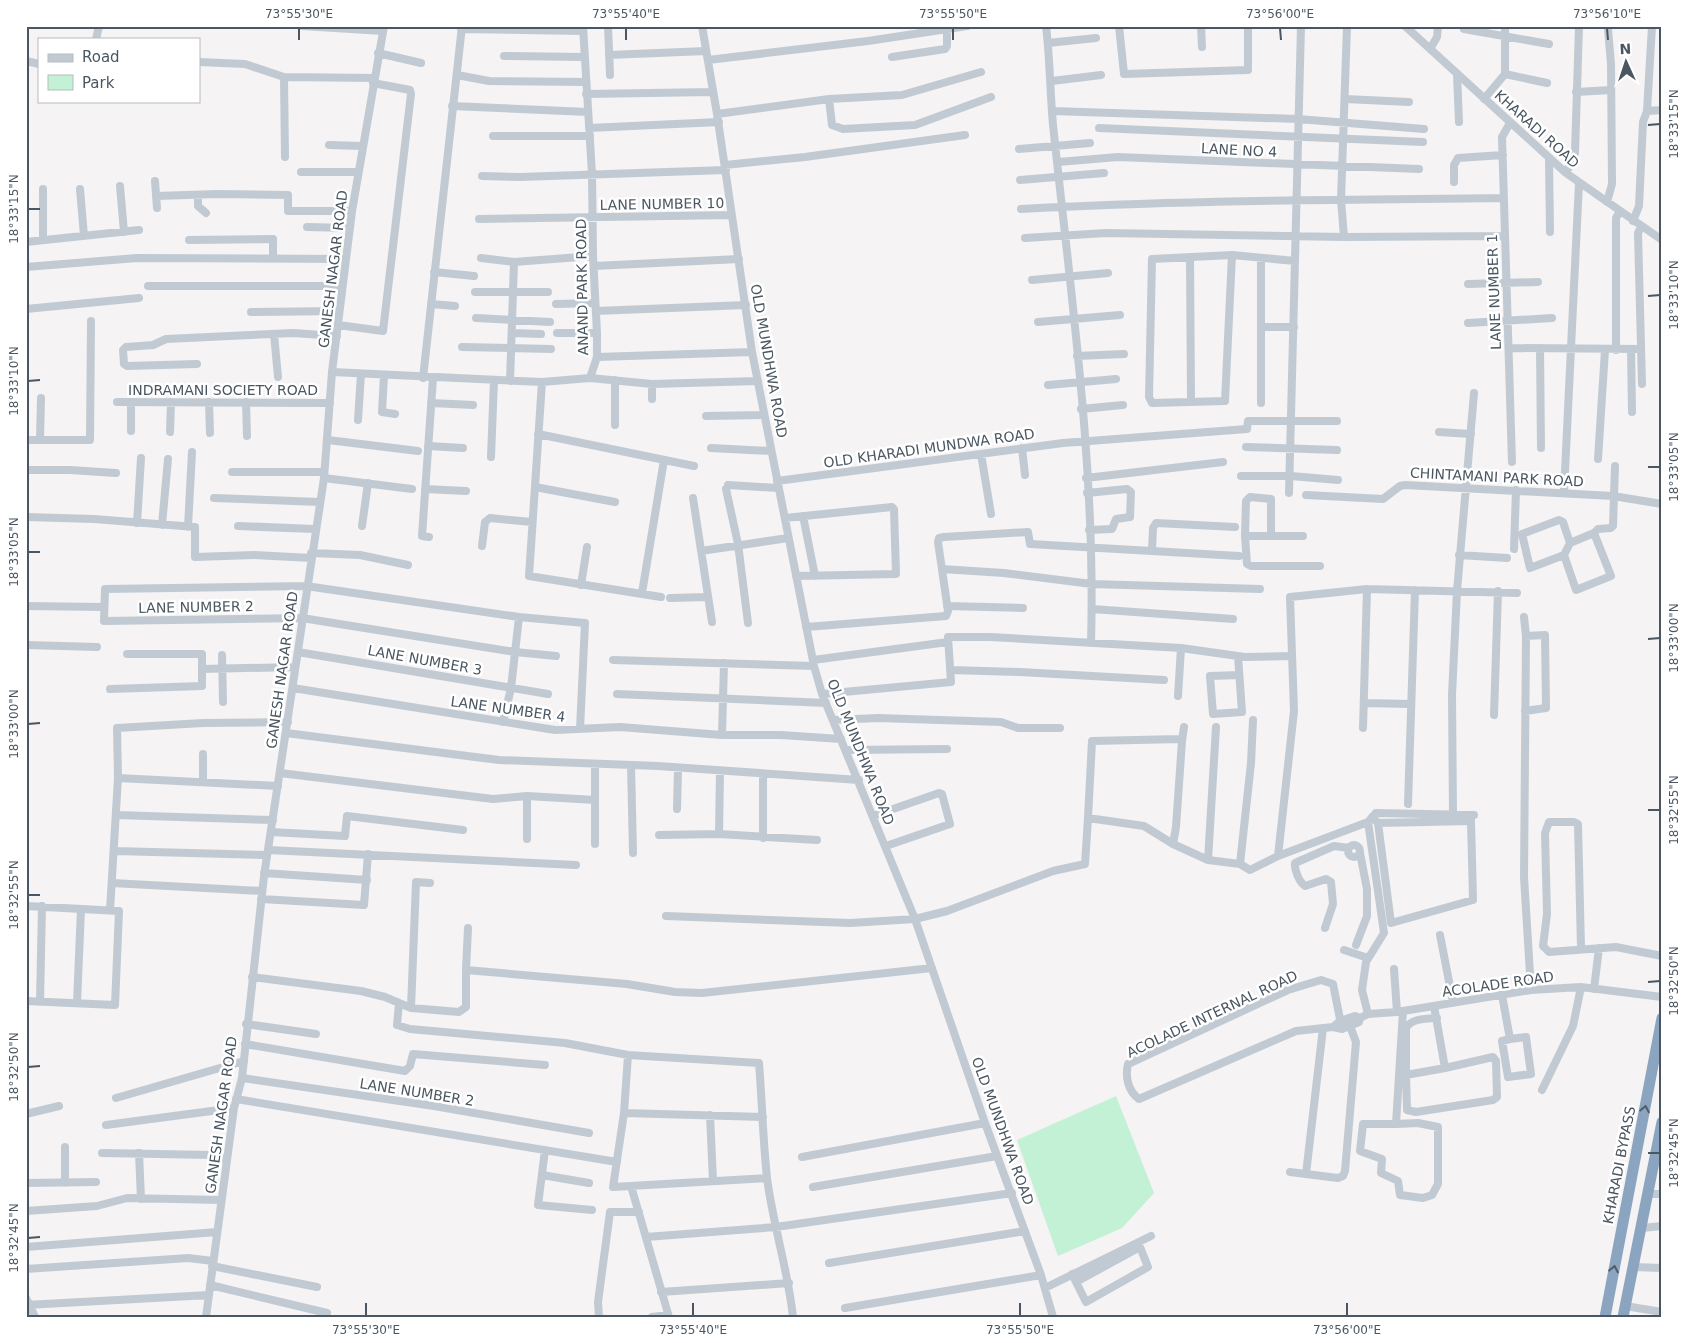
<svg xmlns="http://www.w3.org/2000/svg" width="1688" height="1343" viewBox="0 0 1688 1343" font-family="'DejaVu Sans',sans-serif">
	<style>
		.green { fill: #c3f1d5 }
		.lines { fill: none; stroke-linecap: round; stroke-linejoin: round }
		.minor { stroke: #c1cad2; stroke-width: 8 }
		.highway { stroke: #8ba5c1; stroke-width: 11 }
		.oneway { stroke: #505e6b }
		.ticks { fill: none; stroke: #4a5661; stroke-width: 2 }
		.labels { text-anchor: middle; stroke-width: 5; stroke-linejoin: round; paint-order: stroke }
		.street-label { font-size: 14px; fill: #4a5661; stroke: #fff }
		.neatline { fill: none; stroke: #4a5661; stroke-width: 2 }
		.ticks-label { font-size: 12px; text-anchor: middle; fill: #4a5661 }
	</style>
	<rect width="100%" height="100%" fill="#f5f3f3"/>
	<path class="green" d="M1116,1096L1154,1193L1122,1228L1058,1256L1017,1140Z"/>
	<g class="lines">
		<path class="minor" d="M302,26L383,31
			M583,26L592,174L593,256L597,333V357L590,378
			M608,26L610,75
			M702,26L717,114L752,352L814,666L822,694L915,919L985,1123L1041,1275L1053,1317
			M1046,26C1050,59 1050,92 1053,125C1071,296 1096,470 1091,643
			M1119,26L1124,74L1248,70V26
			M1201,26L1202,47
			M1405,26L1566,173L1662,240
			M461,29L583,31
			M1464,29L1549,44
			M96,39L99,26
			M1048,43L1096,38
			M1430,49L1437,37L1438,26
			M378,53L421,63
			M609,55L706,51
			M504,56L584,57
			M892,57L945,49L947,46V29
			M708,60L868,41L967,26
			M26,61L39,64
			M199,62L245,64L284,77L374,78
			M1457,74L1459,122
			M1505,74L1547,83
			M457,75L489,81L586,82
			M284,77L285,157
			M1052,81L1101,75
			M1576,92L1611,90
			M586,94L713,92
			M829,99L832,125L843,129L915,125L991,97
			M1345,99L1409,102
			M1484,99L1505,74V26
			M452,106L588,112
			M1052,111L1298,119L1424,129
			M1647,111L1662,110
			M717,114L829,99L902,95L981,72
			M1510,123L1502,137L1512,462
			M589,128L719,122
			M1099,128L1423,142
			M493,136H590
			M329,145L362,146
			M1019,149L1090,143
			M1549,159L1550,232
			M1058,162L1118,157L1419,169
			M725,165L805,157L965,135
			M301,172H358
			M1566,173L1575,153L1579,26
			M482,176L520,177L726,170
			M1020,180L1104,173
			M155,181L157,208
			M1454,182V165L1458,158L1503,155
			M120,186L124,232
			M80,189L84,236
			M198,195V206L206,213
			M156,196L218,194L288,195V211H352
			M1607,202L1612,184L1611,64L1608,29
			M1021,209C1181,200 1342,200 1503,198
			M479,219L732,215
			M1633,221L1639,206L1643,122L1647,111L1652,26
			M307,227L350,228
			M1641,227L1638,233L1642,384
			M1344,237L1341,200L1347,26
			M1025,238L1106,233L1344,237L1505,236
			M43,240V189
			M189,240L273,239V258
			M26,242L139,230
			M1232,255L1225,401L1152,403L1149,397L1152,259L1232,255L1295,261
			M1190,257L1191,400
			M481,258L514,262L593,256
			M594,266L739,259
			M26,267L137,258L346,259
			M434,272L474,276
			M1032,280L1108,273
			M1468,284L1538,282
			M148,286H342
			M475,292H548
			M431,304L455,306
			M556,304L595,303
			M26,309L139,298
			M596,311L746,305
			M251,312L339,311
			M476,318L550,322
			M1038,322L1120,315
			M1468,323L1552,318
			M338,325L383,331L411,94L410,90L373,83
			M1262,327H1294
			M512,333L541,334
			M557,333H597
			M274,334L278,377
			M462,347L551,349
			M1509,348L1640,349
			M1540,348L1541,448
			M1631,349L1632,412
			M1616,350V218L1620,211
			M1077,356L1124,354
			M597,357L752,352
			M197,364L127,366L124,364L123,350L126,347L153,345L166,339L293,333L337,336
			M332,372L542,382L590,378L652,384L758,381
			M384,375L382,412L395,414
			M423,378L462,26
			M510,381L514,262
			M542,382L529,576L661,597
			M652,384V399
			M1048,385L1116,379
			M117,402L330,403
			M131,402V431
			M209,402L210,433
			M246,402L247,436
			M431,403L473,405
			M1261,403V260
			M1081,409L1123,405
			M706,416L764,415
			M358,420L361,374
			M615,425V380
			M170,432L171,402
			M1439,432L1471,434
			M538,434L694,466
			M26,440H90L91,321
			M40,440L41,398
			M328,440L418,451
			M428,446L463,448
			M1246,447L1337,450
			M711,448L771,451
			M1022,448L1025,475
			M981,454L991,514
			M491,457L494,380
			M1598,459L1605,350
			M26,470H70L116,473
			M232,472H323
			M1241,476H1291L1338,480
			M324,478L412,489
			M1086,478L1223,462
			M777,481L1063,443L1247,429L1248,421H1337
			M728,485L778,488
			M535,487L615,502
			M425,489L466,491
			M726,489L738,544L748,623
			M1564,492L1579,183
			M1087,493L1127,489L1131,492L1130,517L1116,519L1112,529L1089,530
			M1289,493L1301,26
			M1306,495L1383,499L1400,486L1405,485L1613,496L1662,504
			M214,498L320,502
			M693,498L712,622
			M803,516L815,576
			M26,517L94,519L195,527V557L254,555L311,558
			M785,518L892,507L894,509L896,574L796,576
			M137,523L141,458
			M162,525L168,459
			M238,526L315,529
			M362,526L368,483
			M188,527L192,452
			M1245,536L1246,501L1250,497L1271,499V536
			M1303,536H1245L1247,564L1251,566H1320
			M429,537L422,536L433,378
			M1570,543L1564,555L1576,590L1611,576L1594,533L1598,529L1611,528L1613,526L1615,466
			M482,546L485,522L490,518L532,522
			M1514,549L1516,490
			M701,551L788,538
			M1152,551L1153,528L1156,523L1235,527
			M311,553L360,555L408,565
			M1459,555L1507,558
			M1564,555L1530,568L1522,534L1559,520L1563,522L1570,543L1594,533
			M942,569L1004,573L1092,584L1260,589
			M581,585L587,547
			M642,593L664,460
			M670,598L708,597
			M26,606L103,607
			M947,606L1023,608
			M1092,609L1233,619
			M1524,617L1526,636L1524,877L1531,990
			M806,627L946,616L948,611L938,542L939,538L944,537L1028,532L1030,544L1239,556
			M26,645L97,647
			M298,652L548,694
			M222,655L223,702
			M556,656L515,652L302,618L104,621L105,589L306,586L519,617L585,623L580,729
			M1238,656L1242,712L1213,714L1210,676L1239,675
			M613,660L814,666
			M813,660L948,642
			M202,669L295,667
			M950,670L1020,672L1164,680
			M293,688L555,730L620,727L722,735H781L841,739
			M110,689L202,686V654H127
			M617,694L826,703
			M822,694L951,682L948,637H990L1181,648L1245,657L1291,656
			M1178,696L1181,648
			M1364,703L1410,704
			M1525,711L1546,708L1545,635L1526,636
			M1494,715L1498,591
			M833,720L878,718L1001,722L1018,728H1060
			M503,722L511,688L519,617
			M1363,728L1367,589
			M286,733L499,760L658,766L859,780
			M722,735L724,663
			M1182,741L1184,727
			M846,750L947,749
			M631,765L633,853
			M280,773L493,799L527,796L595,800
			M763,774V838
			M118,778L278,786
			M203,782V754
			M527,796V839
			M1408,804L1415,590
			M677,809L678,768
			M1453,814L1452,695L1457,591L1474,393
			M116,815L273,820
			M873,816L939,793L942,794L950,824L886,846
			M1372,817L1378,823L1391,923L1473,900L1471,821L1378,823
			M1088,818L1092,741L1180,739L1182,741L1176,827L1173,844
			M1369,821L1376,813L1474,815
			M271,832L345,836L347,816L463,830
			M719,834L720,772
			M659,835L719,834L817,840
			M595,844V765
			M1348 851a6 6 0 1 1 12 0a6 6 0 1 1-12 0Z
			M268,850L576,865
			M115,851L267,855
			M1278,856L1294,711L1290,597L1367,589L1517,593
			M1208,860L1216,727
			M1240,864L1251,763L1253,720
			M264,873L367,880
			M112,883L262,891
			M261,899L364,905L368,854
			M26,906L119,911L115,1005L26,1001
			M110,910L118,778L117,728L203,723L288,722
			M666,916L850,923L915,919L947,911L1053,871L1085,864L1088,818L1144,826L1173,844L1208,860L1240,864L1250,870L1278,856L1368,822
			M1325,928L1333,904L1331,882L1326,879L1305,886C1299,882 1294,869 1295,863L1334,846L1349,848
			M1440,935L1453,1002
			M1356,945L1367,916V889L1360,853
			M1581,948L1578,824L1574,822H1549L1545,833L1547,914L1543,946L1549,952L1616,947L1662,956
			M1344,950L1368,958
			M1394,969L1397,1012
			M466,970L468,928
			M252,977L361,991L385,997L411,1008L459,1012L466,1007V970L627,984L675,992L702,993L932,968
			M1594,989L1599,948
			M1502,995L1510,1039L1502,1041L1508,1077L1531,1074L1526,1037L1510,1039
			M40,1002L42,906
			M77,1003L81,909
			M399,1003L397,1025L410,1029L565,1043L628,1055L759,1063C762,1101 763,1140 767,1178C773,1225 788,1270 793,1317
			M1434,1006L1445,1068L1406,1075L1407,1110L1416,1112L1493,1100L1497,1097L1496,1061L1493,1057L1445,1068
			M411,1008L416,882L430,883
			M1368,1014L1362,990L1366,962L1384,933L1368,822
			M1360,1018L1355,1016L1340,1021L1333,1027L1342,1029L1359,1022L1360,1018L1368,1014L1397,1012L1531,990L1581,987L1662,997
			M246,1024L316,1034
			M1333,1027L1296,1031L1139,1099C1128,1091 1125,1077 1128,1064L1288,990L1321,980L1333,984L1342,1029
			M245,1044L405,1071L410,1066L413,1054L545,1065
			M628,1055L624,1113L613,1187L767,1178
			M1406,1075V1028C1412,1018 1426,1019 1437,1018
			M242,1078L434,1106L589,1133
			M1542,1090L1573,1026L1581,987
			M116,1098L244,1061
			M236,1099L617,1162
			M624,1113L763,1117
			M26,1114L59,1106
			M710,1115L713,1181
			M1396,1124H1363L1360,1151L1382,1159L1381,1173L1398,1181L1400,1195L1423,1198L1432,1195L1438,1184V1127L1418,1123L1396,1124L1403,1011
			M106,1125L234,1108
			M65,1147V1183
			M545,1150L538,1205L592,1210
			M102,1153L213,1155L227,1160
			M139,1153L141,1199
			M802,1157L985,1123
			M1290,1172L1338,1178L1343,1176L1345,1171L1356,1042L1350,1026
			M1306,1174L1323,1028
			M542,1175L589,1183
			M26,1183L96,1182
			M631,1186L669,1317
			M813,1187L997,1156
			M1649,1194H1662
			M26,1211L97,1206L127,1198L221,1200
			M1642,1228L1662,1226
			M646,1237L776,1227L1012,1193
			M26,1247L217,1232
			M829,1263L1025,1231
			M212,1266L317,1287
			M1634,1267L1662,1268
			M26,1269L188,1258L213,1261
			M1072,1274L1086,1302L1148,1267L1140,1247L1076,1282
			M210,1285L327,1313
			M1045,1288L1151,1236
			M661,1292L789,1283
			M26,1298L35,1317
			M26,1305L209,1295
			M1625,1306L1662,1312
			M845,1308L1041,1275
			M206,1317L234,1108L242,1078L264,876L324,478L332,372L352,211L384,26
			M599,1317L598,1302L610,1212H639
			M652,1317L668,1315"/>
		<path class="highway" d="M1605,1317L1662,1018
			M1623,1317L1662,1122"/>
	</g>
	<defs><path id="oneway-chevron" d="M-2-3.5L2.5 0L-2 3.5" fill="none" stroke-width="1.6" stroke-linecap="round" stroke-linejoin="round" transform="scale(1.25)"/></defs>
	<g class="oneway">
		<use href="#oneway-chevron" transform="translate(1645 1109) rotate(-79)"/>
		<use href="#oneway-chevron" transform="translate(1614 1269) rotate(-79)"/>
	</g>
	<path class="ticks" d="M299,28V40M626,28V40M953,28V40M1280,28L1281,40M1607,28L1608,40M1648,125L1660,124M28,209H40M1648,296L1660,295M28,381L40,380M1648,467H1660M28,552H40M1648,639L1660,638M28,724L40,723M1648,810H1660M28,895H40M1648,982L1660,981M28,1067L40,1066M1648,1153H1660M28,1238L40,1237M366,1303V1316M693,1303V1316M1020,1303V1316M1347,1303V1316"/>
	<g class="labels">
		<g class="street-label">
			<text transform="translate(1537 129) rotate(42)" y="5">KHARADI ROAD</text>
			<text transform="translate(1239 150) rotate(3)" y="5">LANE NO 4</text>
			<text transform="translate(662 204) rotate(-1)" y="5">LANE NUMBER 10</text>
			<text transform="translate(333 269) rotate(-83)" y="5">GANESH NAGAR ROAD</text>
			<text transform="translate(582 287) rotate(-91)" y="5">ANAND PARK ROAD</text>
			<text transform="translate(1494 292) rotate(-92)" y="5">LANE NUMBER 1</text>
			<text transform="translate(769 361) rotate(80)" y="5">OLD MUNDHWA ROAD</text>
			<text x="223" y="395">INDRAMANI SOCIETY ROAD</text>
			<text transform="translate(929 448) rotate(-8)" y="5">OLD KHARADI MUNDWA ROAD</text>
			<text transform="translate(1497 477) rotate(3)" y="5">CHINTAMANI PARK ROAD</text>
			<text transform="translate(196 607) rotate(-1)" y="5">LANE NUMBER 2</text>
			<text transform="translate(425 660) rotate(10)" y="5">LANE NUMBER 3</text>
			<text transform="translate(282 670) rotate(-82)" y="5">GANESH NAGAR ROAD</text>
			<text transform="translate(508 709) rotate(8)" y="5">LANE NUMBER 4</text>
			<text transform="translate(861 752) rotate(68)" y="5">OLD MUNDHWA ROAD</text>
			<text transform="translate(1498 984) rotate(-8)" y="5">ACOLADE ROAD</text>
			<text transform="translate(1212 1014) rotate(-25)" y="5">ACOLADE INTERNAL ROAD</text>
			<text transform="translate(417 1092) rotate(9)" y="5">LANE NUMBER 2</text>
			<text transform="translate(221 1115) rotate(-82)" y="5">GANESH NAGAR ROAD</text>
			<text transform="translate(1003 1131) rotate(70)" y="5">OLD MUNDHWA ROAD</text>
			<text transform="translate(1619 1165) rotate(-79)" y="5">KHARADI BYPASS</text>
		</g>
	</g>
	<rect width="1688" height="1343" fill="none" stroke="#ffffff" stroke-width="55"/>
	<rect x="38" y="38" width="162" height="65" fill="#ffffff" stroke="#b7bbc0"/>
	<rect x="48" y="54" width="25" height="8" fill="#c1cad2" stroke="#b7bbc0"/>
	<text x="82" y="62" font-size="15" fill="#4a5661">Road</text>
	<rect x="48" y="75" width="25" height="15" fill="#c3f1d5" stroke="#b7bbc0"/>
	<text x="82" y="88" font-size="15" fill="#4a5661">Park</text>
	<g transform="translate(1626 62) rotate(357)" stroke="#ffffff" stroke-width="4" paint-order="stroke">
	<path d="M0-4L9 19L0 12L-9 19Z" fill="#4a5661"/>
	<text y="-8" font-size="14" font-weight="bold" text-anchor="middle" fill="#4a5661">N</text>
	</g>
	<rect x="28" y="28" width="1632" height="1288" class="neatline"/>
	<g class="ticks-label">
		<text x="299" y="18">73°55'30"E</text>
		<text x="626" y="18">73°55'40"E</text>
		<text x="953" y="18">73°55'50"E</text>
		<text x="1280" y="18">73°56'00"E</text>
		<text x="1607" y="18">73°56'10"E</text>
		<text transform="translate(1674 124) rotate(-90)" y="4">18°33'15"N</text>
		<text transform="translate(14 209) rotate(-90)" y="4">18°33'15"N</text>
		<text transform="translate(1674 295) rotate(-90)" y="4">18°33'10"N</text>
		<text transform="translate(14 381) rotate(-90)" y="4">18°33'10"N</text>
		<text transform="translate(1674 467) rotate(-90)" y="4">18°33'05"N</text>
		<text transform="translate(14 552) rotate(-90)" y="4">18°33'05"N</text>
		<text transform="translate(1674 638) rotate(-90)" y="4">18°33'00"N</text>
		<text transform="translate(14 724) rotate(-90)" y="4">18°33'00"N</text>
		<text transform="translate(1674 810) rotate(-90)" y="4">18°32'55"N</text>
		<text transform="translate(14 895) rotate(-90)" y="4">18°32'55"N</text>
		<text transform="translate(1674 981) rotate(-90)" y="4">18°32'50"N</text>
		<text transform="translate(14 1067) rotate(-90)" y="4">18°32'50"N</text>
		<text transform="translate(1674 1153) rotate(-90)" y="4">18°32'45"N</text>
		<text transform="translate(14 1238) rotate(-90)" y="4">18°32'45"N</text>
		<text x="366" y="1334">73°55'30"E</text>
		<text x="693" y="1334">73°55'40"E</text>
		<text x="1020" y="1334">73°55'50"E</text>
		<text x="1347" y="1334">73°56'00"E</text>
	</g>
</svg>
